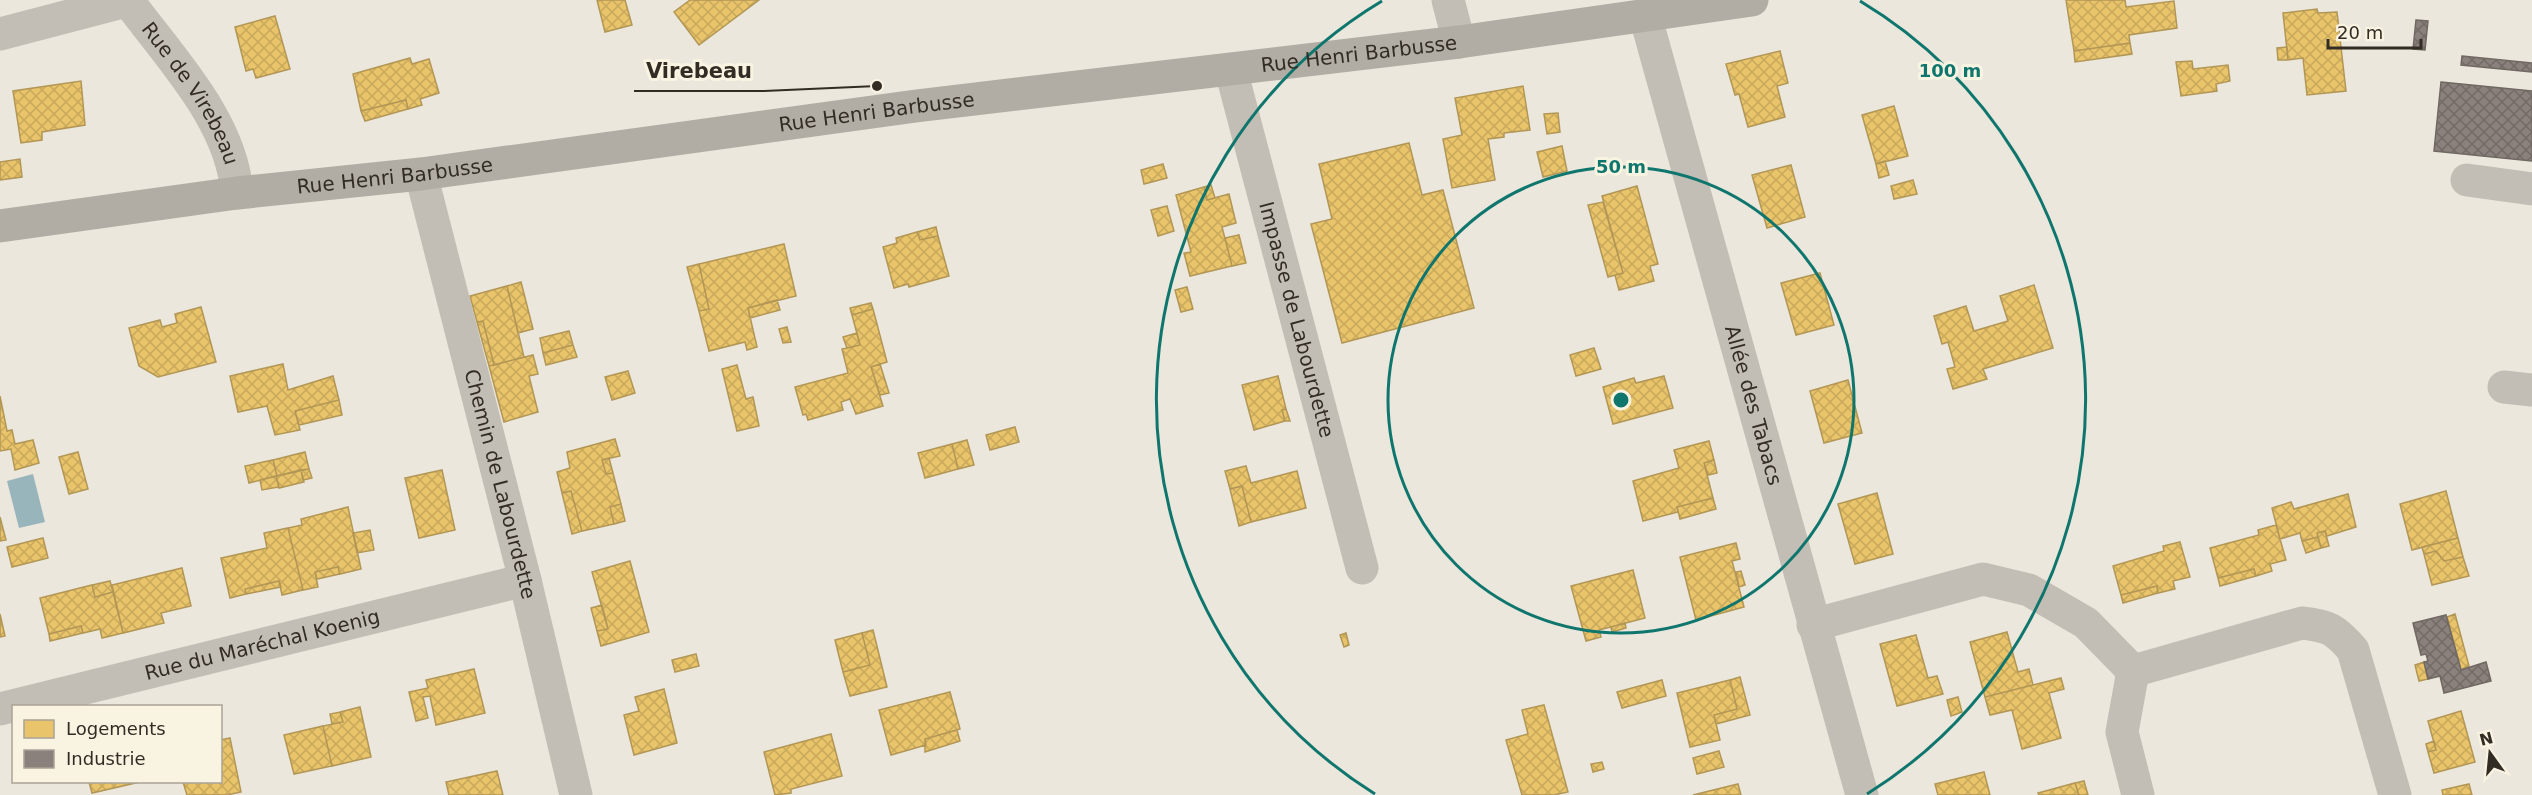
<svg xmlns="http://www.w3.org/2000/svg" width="2532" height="795" viewBox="0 0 2532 795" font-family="'DejaVu Sans',sans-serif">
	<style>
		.water { fill: #98b5bc }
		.homes { fill: url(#homes-cross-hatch); stroke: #b29655; stroke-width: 1.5 }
		.industry { fill: url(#industry-cross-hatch); stroke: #706862; stroke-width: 1.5 }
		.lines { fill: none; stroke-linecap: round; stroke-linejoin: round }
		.minor { stroke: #c3beb5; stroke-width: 33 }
		.major { stroke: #b1ada5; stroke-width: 33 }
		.ring { fill: none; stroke: #0f766e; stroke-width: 3 }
		.labels { text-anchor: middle; stroke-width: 6; stroke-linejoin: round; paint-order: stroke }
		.street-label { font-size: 20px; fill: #332c25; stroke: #f9f3e2 }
		.centre { fill: #0f766e; stroke: #f9f3e2; stroke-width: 3 }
		.ring-label { font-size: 18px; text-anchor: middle; font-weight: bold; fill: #0f766e; stroke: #f9f3e2; stroke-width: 6; stroke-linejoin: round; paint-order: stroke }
		.leader { fill: none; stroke: #332c25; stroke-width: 2 }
		.callout-dot { fill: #332c25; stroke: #f9f3e2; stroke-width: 2 }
		.callout-label { font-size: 21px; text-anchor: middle; font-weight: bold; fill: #332c25; stroke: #f9f3e2; stroke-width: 6; stroke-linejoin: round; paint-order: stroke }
	</style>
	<defs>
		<pattern id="homes-cross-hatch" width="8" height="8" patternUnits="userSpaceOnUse" patternTransform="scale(1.5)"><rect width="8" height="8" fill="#e9c46a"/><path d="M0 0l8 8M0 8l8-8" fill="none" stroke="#c8a95c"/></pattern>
		<pattern id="industry-cross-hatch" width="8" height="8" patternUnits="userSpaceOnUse" patternTransform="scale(1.5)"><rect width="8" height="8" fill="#8a817c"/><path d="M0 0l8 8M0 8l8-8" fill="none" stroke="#716a65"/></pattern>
	</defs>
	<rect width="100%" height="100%" fill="#ebe7dc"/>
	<path class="water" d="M33,474L45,522L19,528L7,481Z"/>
	<path class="homes" d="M597,0H625L632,25L605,32Z
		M690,0H759L699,45L674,12Z
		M2066,0H2125L2126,7L2174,1L2177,28L2129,35L2130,43L2074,51Z
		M2317,9L2318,13L2337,12L2346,91L2307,95L2303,58L2288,60L2283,13Z
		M275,16L290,69L256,78L253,69L246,71L235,27Z
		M2130,43L2132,54L2075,62L2074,51Z
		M2287,47L2288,60H2278L2277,48Z
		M1780,51L1788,83L1777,86L1785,117L1748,127L1739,94L1735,95L1726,64Z
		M410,58L412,64L429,59L439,93L420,99L422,105L408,109L406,100L361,111L353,74Z
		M2192,61L2193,69L2228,65L2230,81L2216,84L2217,91L2181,96L2176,62Z
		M81,81L85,125L42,132V140L21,143L13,91Z
		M1523,86L1530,130L1504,133V137L1488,139L1495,180L1452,188L1443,139L1462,135L1455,98Z
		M406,100L408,109L365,121L361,111Z
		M1894,106L1908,156L1876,164L1862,115Z
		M1558,113L1560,132L1547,134L1544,114Z
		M1409,143L1422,195L1443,190L1474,308L1342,343L1311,224L1332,219L1319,164Z
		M1562,146L1567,171L1543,177L1537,152Z
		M20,159L22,177L0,180V162Z
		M1885,161L1889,175L1879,178L1876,164Z
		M1163,164L1167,178L1144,184L1141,170Z
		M1791,165L1805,217L1767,228L1752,175Z
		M1913,180L1917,194L1894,199L1891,186Z
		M1211,185L1215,198L1207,200L1204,187Z
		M1637,186L1658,264L1650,266L1654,281L1619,290L1615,275L1623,273L1602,196Z
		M1204,187L1207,200L1229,194L1236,223L1222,227L1232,266L1190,276L1184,253L1191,252L1176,195Z
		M1603,202L1623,273L1608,277L1588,205Z
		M1167,206L1174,231L1158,236L1151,210Z
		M936,227L938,236L920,240L917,232Z
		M917,232L920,240L938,236L949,276L909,287L908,284L894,288L883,247L897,243L896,238Z
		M1239,235L1246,263L1232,266L1225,238Z
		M784,244L796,296L748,308L757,347L747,350L745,342L709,351L699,311L709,309L699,264Z
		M699,264L709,309L699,311L687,267Z
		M1820,273L1834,325L1796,335L1781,283Z
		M521,282L533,329L518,333L507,286Z
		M2034,285L2053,348L1983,369L1987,379L1953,389L1947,369L1955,367L1948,342L1942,344L1934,316L1966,306L1974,331L2008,321L2000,296Z
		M507,286L524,357L494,365L483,321L477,322L470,296Z
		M1187,287L1193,309L1181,312L1175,290Z
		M777,300L780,310L750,318L748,308Z
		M871,303L873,309L852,315L850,308Z
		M201,307L216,362L158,377L139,366L129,328L160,320L162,327L177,323L175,314Z
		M873,309L887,362L871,367L883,406L856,414L850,399L841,402L843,410L808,420L806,414L803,415L795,387L848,373L842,349L860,345L852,315Z
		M483,321L494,365L489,366L477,322Z
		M787,327L791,342L783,343L779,329Z
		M569,331L573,345L543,353L540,338Z
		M857,333L860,345L847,348L843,337Z
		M573,345L577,357L546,365L543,353Z
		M1594,348L1601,369L1576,376L1570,355Z
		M533,355L538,374L529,376L538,412L504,422L489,366Z
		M283,364L288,390L333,376L339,400L295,411L300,430L275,435L267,406L238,412L230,376Z
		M880,364L889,393L880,395L871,367Z
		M737,365L746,399L753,397L759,426L737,431L722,369Z
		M628,371L635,393L612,400L605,377Z
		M1278,376L1286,409L1282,410L1285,421L1254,430L1242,385Z
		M1664,376L1673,408L1613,424L1603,387L1634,378L1636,383Z
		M1848,380L1862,433L1824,443L1810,391Z
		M0,396L7,431L12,430L15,444L33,440L39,463L15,470L11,449L0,451Z
		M339,400L342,415L299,425L295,411Z
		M1286,409L1290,421H1285L1282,410Z
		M1015,427L1019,442L990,450L986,435Z
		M615,439L620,456L602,460L606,474L613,473L621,504L610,507L614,524L582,531L571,491L562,493L557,472L570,468L567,452Z
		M967,440L974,465L958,469L952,444Z
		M1709,441L1714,460L1704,463L1713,498L1677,507L1678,512L1643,521L1633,481L1679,468L1674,450Z
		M952,444L958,469L925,478L918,453Z
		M78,452L88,489L69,494L59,457Z
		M305,452L309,469L277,476L273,460Z
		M609,458L613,473L606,474L602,460Z
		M273,460L277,476L249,483L245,466Z
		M1714,460L1717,473L1708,475L1704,463Z
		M1246,466L1251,483L1297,471L1306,508L1251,522L1242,486L1230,489L1225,471Z
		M309,469L312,478L303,480L301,470Z
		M301,470L304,482L279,488L276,476Z
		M442,470L455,530L419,538L405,478Z
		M276,476L279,487L262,490L260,480Z
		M1242,486L1251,522L1239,526L1230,489Z
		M571,491L582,531L572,534L562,493Z
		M2446,491L2458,538L2412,550L2400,504Z
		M1877,493L1893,554L1855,564L1838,504Z
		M2348,494L2356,527L2327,536L2325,531L2317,533L2318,537L2302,541L2300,533L2280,539L2272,508L2291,502L2294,509Z
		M1713,498L1716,509L1680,519L1677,507Z
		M621,504L625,521L614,524L610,507Z
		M348,507L361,569L340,574L338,567L315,572L318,587L303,590L288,528L302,525L301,519Z
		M0,517L6,540L0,541Z
		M2276,525L2286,560L2270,564L2272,571L2256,576L2254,569L2218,578L2210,548L2259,535L2258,530Z
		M288,528L303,590L282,595L279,581L245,589L246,594L230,598L221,558L267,548L264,533Z
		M370,530L374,550L357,553L353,533Z
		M2325,531L2329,546L2321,548L2317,533Z
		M2318,537L2321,548L2306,553L2302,541Z
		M43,538L48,558L12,567L7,547Z
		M2458,538L2463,557L2444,561L2436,551L2424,554L2422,547Z
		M2180,542L2190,577L2173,581L2175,589L2158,593L2157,586L2121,595L2113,566L2164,551L2163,546Z
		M1736,543L1740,559L1732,561L1744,607L1696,620L1680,557Z
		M2436,551L2444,561L2463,557L2469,576L2432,585L2424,554Z
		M630,561L649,632L601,646L597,631L608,629L592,572Z
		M338,567L340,574L317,579L315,572Z
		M182,568L191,606L161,613L164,623L123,633L112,585Z
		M2254,569L2256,576L2220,586L2218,578Z
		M1633,570L1645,618L1599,630L1601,637L1586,641L1571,586Z
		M1741,571L1745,585L1739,587L1736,572Z
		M110,581L113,592L95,597L92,585Z
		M279,581L281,587L246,594L245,589Z
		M92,585L95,597L113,592L123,633L102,638L100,629L83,633L81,626L49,634L40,598Z
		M2157,586L2158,593L2123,603L2121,595Z
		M602,605L608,629L597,631L591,608Z
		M0,614L5,636L0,637Z
		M2455,614L2469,666L2461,670L2447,617Z
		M1625,623L1626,628L1612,632L1611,627Z
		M81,626L83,633L50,641L49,634Z
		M873,630L887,687L850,696L843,672L870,665L862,633Z
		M2007,632L2018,672L2029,669L2033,685L1985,697L1970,642Z
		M862,633L870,665L843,672L835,640Z
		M1346,633L1349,645L1344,647L1340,635Z
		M1916,635L1928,678L1937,676L1943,694L1897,706L1880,644Z
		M696,654L699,666L675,672L672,660Z
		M2424,662L2428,679L2419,681L2415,665Z
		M474,669L485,713L436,725L430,696L423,697L428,718L416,721L409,692L428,688L426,680Z
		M1740,677L1750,715L1716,724L1714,715L1737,709L1730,680Z
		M2061,678L2064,689L2049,693L2061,738L2022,749L2012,710L1990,715L1985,697Z
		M1662,680L1666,696L1622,708L1617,692Z
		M1730,680L1737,709L1714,715L1720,740L1690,747L1677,693Z
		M664,689L677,743L634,755L624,715L639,711L635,697Z
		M950,692L960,729L925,739L926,745L891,755L879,710Z
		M1958,697L1962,712L1951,716L1947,700Z
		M1544,705L1568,792L1554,795H1522L1506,740L1528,734L1522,710Z
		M360,707L371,757L332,766L323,726L343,722L340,712Z
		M2461,711L2475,762L2434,773L2428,752L2436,750L2428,721Z
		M340,712L343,722L332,724L330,714Z
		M323,726L332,766L294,774L284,735Z
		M957,730L960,741L925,752V739Z
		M831,734L842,776L791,789V793L775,795L764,752Z
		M230,738L241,792L227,795H187L183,782H220V740Z
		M2434,741L2436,750L2428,752L2426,744Z
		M1719,751L1724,767L1697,774L1693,758Z
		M1602,762L1604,769L1593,772L1591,764Z
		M497,771L503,795H449L446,782Z
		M1984,772L1990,795H1938L1935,784Z
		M2084,781L2088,795H2079L2075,783Z
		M89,782H140L92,793Z
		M2075,783L2079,795H2039L2038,793Z
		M1738,784L1741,795H1693Z
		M2469,784L2472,795H2443L2442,790Z"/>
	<path class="industry" d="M2416,20L2428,21L2425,50L2413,49Z
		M2462,56L2532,63V72L2461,65Z
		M2441,82L2532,91V161L2434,151Z
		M2446,615L2461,670L2486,662L2491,681L2444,693L2440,676L2428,679L2424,662L2428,661L2426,654L2421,655L2413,623Z"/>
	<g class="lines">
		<g class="minor">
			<path d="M1448,0L1459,42"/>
			<path id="s1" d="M129,2C170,58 232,121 237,193"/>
			<path id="s2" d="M1645,15L1862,795"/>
			<path d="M0,34L130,0"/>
			<path id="s3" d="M1231,70L1362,568"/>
			<path id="s4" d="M421,174L525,580L576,795"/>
			<path d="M2467,180L2532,189"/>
			<path d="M2504,387L2532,390"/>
			<path d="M1813,625L1983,579L2029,590L2086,623L2133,671"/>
			<path d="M2133,671L2302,623C2329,626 2335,629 2353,650L2395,795"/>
			<path d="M2133,671L2122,732L2138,795"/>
			<path id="s5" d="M0,709L525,580"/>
		</g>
		<path class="major" id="s6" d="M0,226L237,193L421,174L916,106L1459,42L1752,0"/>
	</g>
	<g class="ring">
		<circle cx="1621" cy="400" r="233"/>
		<path d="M1375 794A465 465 0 0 1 1382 1M1860 1A465 465 0 0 1 1867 794"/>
	</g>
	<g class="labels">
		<g class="street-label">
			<text dy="7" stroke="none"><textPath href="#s6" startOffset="1370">Rue Henri Barbusse</textPath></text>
			<text dy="7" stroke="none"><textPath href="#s1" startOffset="111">Rue de Virebeau</textPath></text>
			<text dy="7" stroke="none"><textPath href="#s6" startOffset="884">Rue Henri Barbusse</textPath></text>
			<text dy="7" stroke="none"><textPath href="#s6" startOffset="398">Rue Henri Barbusse</textPath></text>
			<text dy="7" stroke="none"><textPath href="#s3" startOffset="258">Impasse de Labourdette</textPath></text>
			<text dy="7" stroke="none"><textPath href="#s2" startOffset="405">Allée des Tabacs</textPath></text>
			<text dy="7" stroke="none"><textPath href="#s4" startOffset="320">Chemin de Labourdette</textPath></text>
			<text dy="7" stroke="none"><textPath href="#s5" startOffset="270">Rue du Maréchal Koenig</textPath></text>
		</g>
	</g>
	<circle cx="1621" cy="400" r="9" class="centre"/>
	<g class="ring-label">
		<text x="1950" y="77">100 m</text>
		<text x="1621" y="173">50 m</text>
	</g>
	<path class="leader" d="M877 86L764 91H634"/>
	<circle class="callout-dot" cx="877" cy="86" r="6"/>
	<g class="callout-label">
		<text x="699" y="78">Virebeau</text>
	</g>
	<rect x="12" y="705" width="210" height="78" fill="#f9f3e2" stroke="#aaa396" stroke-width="1.5"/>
	<rect x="24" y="720" width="30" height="18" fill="#e9c46a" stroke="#aaa396" stroke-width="1.5"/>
	<text x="66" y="735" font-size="18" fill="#332c25">Logements</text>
	<rect x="24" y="750" width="30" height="18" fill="#8a817c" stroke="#aaa396" stroke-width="1.5"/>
	<text x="66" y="765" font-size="18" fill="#332c25">Industrie</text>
	<g transform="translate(2490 753) rotate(345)" stroke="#f9f3e2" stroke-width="4.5" paint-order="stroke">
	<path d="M0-4.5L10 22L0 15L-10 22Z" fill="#332c25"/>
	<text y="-9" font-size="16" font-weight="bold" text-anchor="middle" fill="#332c25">N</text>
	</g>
	<path d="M2328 39v9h93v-9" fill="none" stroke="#332c25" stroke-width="3"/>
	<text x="2337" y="39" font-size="18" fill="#332c25" stroke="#f9f3e2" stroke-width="4.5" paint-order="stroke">20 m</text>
</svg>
